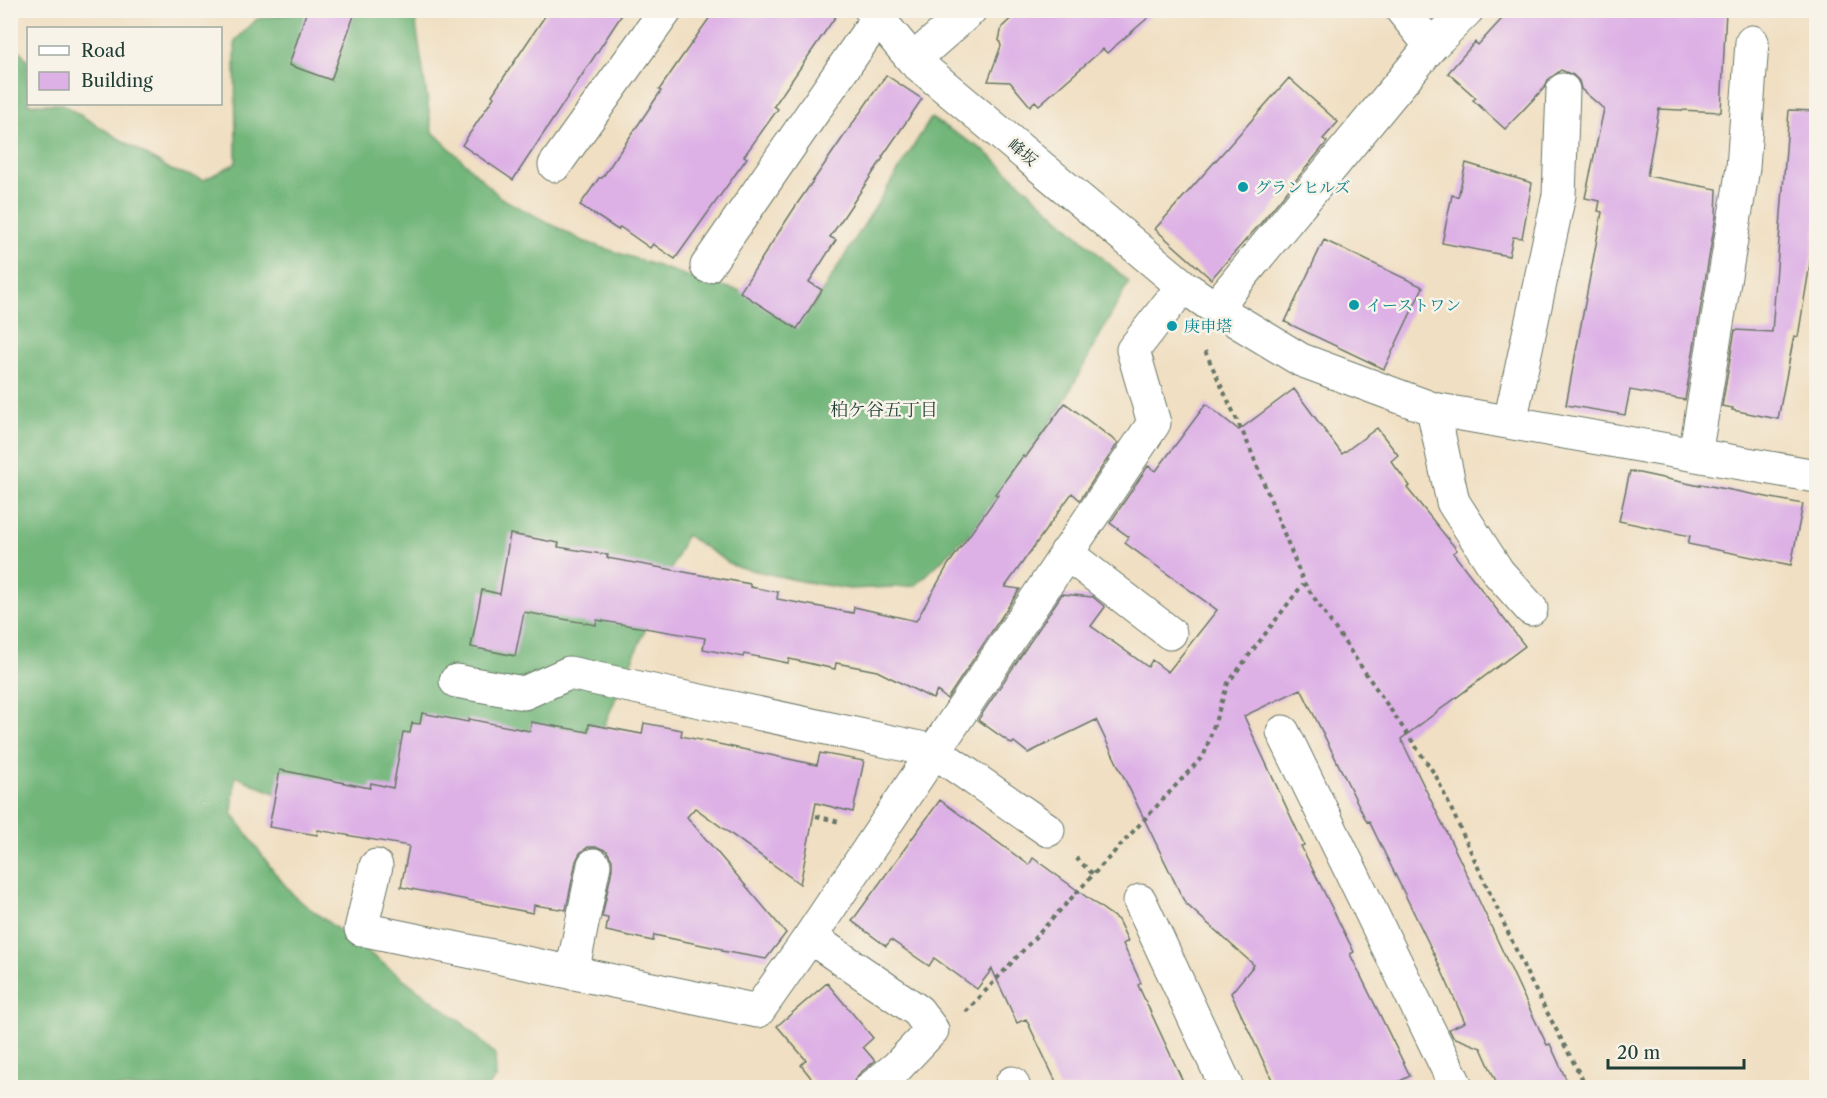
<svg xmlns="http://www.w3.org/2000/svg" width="1827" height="1098" viewBox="0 0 1827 1098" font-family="'Libre Caslon Text','Noto Serif JP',serif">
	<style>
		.forest { fill: #72b67a; stroke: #487a57; stroke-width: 1.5 }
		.building { fill: #ddb1e6 }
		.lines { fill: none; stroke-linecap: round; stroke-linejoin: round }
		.minor-casing { stroke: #687666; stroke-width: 35 }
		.path { stroke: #687666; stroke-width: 4; stroke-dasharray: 4.5 4.5; stroke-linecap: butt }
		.minor { stroke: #fff; stroke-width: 33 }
		.culture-dot { fill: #0f9aa8; stroke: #f7f3e8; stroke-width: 2 }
		.labels { text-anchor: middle; stroke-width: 5; stroke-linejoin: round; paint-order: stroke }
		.street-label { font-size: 16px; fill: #1f3d34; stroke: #f7f3e8 }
		.culture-label { font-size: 16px; fill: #0d838f; stroke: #f7f3e8; text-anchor: start }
		.neighbourhood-label { font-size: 18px; fill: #1f3d34; stroke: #f7f3e8 }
	</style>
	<rect width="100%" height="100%" fill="#f7f3e8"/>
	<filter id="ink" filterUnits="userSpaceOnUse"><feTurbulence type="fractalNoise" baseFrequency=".0167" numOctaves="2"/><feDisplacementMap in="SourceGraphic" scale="12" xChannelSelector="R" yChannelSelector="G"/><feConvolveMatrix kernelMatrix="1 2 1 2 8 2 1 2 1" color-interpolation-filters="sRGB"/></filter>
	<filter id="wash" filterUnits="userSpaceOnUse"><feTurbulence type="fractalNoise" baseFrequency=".008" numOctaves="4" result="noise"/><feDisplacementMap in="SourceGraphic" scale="24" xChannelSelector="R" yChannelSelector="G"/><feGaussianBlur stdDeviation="1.35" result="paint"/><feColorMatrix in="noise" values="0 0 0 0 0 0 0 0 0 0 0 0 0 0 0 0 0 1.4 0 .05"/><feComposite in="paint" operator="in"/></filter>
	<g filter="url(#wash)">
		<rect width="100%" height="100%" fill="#f0dfc2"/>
		<path class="forest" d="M303,11H414L432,131L501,198L583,241L705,282L812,308L931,118L985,151L1129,282L1061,407L973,530L915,586L849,589L800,581L734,566L686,535L581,779L425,806L300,804L235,776L232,813L274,872L296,898L461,1022L495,1054L496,1078L488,1087L291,1088L258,1081L207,1085L204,1088H11V41H12L28,61V104H62L171,170L204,180L236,163L235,41L257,19L301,12Z"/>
		<g id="blocks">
			<path class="building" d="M307,10H356L331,80L289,65Z
				M549,10H625L513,180L462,145L494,97L492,95Z
				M715,10H840L774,106L778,109L744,156L747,158L675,259L653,244L650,248L620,227L618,230L580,205L599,178H602L661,91L659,90L679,61Z
				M1020,10H1157L1107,53L1103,49L1039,105L1035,101L1030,106L1010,82L988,81L1001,46L999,40L1002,27Z
				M1510,10H1726L1721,112L1659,109L1647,176L1717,189L1716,216L1685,400L1630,390L1625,415L1566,405L1602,212L1598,211L1600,201L1585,198L1604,109L1581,89L1579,81L1573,75L1561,70L1548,80L1545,87L1505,129L1473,100L1476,98L1448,73L1475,42L1478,45Z
				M886,75L922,99L882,157L883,158L830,237L836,240L809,282L822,290L797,329L740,292L797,204Z
				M1289,78L1338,122L1323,139L1327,142L1260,224L1211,279L1155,229Z
				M1789,110L1816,111V227L1798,337L1794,336L1778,419L1732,410L1733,408L1722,406L1735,330L1772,332Z
				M1466,163L1532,183L1522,238L1513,237L1509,256L1442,243L1452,195L1458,197Z
				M1324,240L1423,287L1384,369L1285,322Z
				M1294,389L1342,454L1377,428L1398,455L1391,461L1410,486L1407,488L1457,550L1453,553L1525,646L1401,739L1461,862L1523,995L1547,1045L1550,1044L1570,1088H1499L1481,1048L1453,1037L1449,1029L1465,1022L1434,954L1369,821L1367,822L1301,689L1244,716L1304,845L1301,846L1354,952L1350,954L1410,1076L1386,1088H1276L1231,993L1254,965L1185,903L1096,720L1028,753L1014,742L1012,744L978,720L1062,594L1093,597L1105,607L1091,626L1148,667L1152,660L1168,672L1217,610L1125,543L1129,537L1110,523L1148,466L1156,471L1206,404L1239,430Z
				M1065,403L1118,443L1080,500L1072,493L1005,587L1020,589L947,699L937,691L933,699L877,671L836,663L835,669L789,659L788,663L744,654L743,657L703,649L705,638L597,620L596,625L524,612L515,656L471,647L482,590L500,594L510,534L559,543L558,547L608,555L607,558L750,584V587L778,592L777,599L853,613L854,607L916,621L948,565L998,495L995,494L1023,456L1025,458Z
				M1630,471L1700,486V484L1803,504L1791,565L1688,544L1690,536L1619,521Z
				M422,713L468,722L469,719L530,731L531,722L588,732L589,724L642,734L644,723L682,730L681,736L817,765L820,753L864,761L853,812L816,803L800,884L695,808L687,817L786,933L766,959L722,951V949L654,935L653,941L606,931L608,918L602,917L612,869V860L607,851L598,847H588L580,853L576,861L566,910L534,905L533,913L401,887L409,846L318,830L317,835L269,827L280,770L370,788L371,783L393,788L403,732L410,733L412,723L420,724Z
				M940,800L1029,865L1033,858L1118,920L1128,941L1123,944L1141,983L1138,985L1186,1088H1059L1026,1019L1017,1023L992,969L977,989L934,958L929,966L891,940L886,946L852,921Z
				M827,983L873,1038L863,1047L875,1061L859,1074L854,1081L853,1088H819L801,1065L806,1060L777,1026Z"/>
		</g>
	</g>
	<g filter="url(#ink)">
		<use href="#blocks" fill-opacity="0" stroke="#687666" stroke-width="1.5"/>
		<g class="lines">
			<g class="minor-casing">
				<path id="minor" d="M871,10L913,60L1183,286L1215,308L1301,360L1433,409L1816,476
					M1402,10L1431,46
					M913,60L970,10
					M555,165L666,10
					M707,266L877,19
					M1215,308L1431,46L1467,10
					M1433,409L1453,502L1498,572L1531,609
					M1510,422L1559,195L1563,90
					M1695,455L1743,168L1752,42
					M1066,553L1170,633
					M456,681L524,693L569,673L934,751L1048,830
					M1283,732L1457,1088
					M376,866L361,929L758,1011L810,937L1154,423L1133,350L1183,286
					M1140,901L1227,1088
					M810,937L918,1011L932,1030L897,1067L871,1088
					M572,973L594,865
					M1012,1083L1014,1088"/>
			</g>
			<path class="path" d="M1205,351L1249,446L1304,583L1436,776L1529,978L1587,1088
				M816,816L839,822
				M1076,858L1094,875
				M966,1012L1204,755L1228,683L1303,584"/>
			<use href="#minor" class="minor"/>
		</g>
	</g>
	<g class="culture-dot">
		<circle cx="1243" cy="187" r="6"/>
		<circle cx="1354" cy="305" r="6"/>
		<circle cx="1172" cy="326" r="6"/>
	</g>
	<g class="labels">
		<g class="street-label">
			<text transform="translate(1023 152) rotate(40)" y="6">峰坂</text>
		</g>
		<g class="culture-label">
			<text x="1255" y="193">グランヒルズ</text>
			<text x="1366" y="311">イーストワン</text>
			<text x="1184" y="332">庚申塔</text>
		</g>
		<g class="neighbourhood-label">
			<text x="884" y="416">柏ケ谷五丁目</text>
		</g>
	</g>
	<rect width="1827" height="1098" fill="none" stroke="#f7f3e8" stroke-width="36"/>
	<rect x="27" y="27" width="195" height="78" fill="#f7f3e8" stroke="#a1aaa0" stroke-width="1.5"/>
	<rect x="39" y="46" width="30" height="9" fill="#ffffff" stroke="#a1aaa0" stroke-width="1.5"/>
	<text x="81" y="57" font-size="18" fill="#1f3d34">Road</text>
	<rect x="39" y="72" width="30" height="18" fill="#ddb1e6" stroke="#a1aaa0" stroke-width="1.5"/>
	<text x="81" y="87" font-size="18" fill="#1f3d34">Building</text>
	<path d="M1608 1059v9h136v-9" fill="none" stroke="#1f3d34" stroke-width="3"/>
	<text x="1617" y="1059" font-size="18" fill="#1f3d34" stroke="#f7f3e8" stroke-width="4.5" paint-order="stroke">20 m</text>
</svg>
